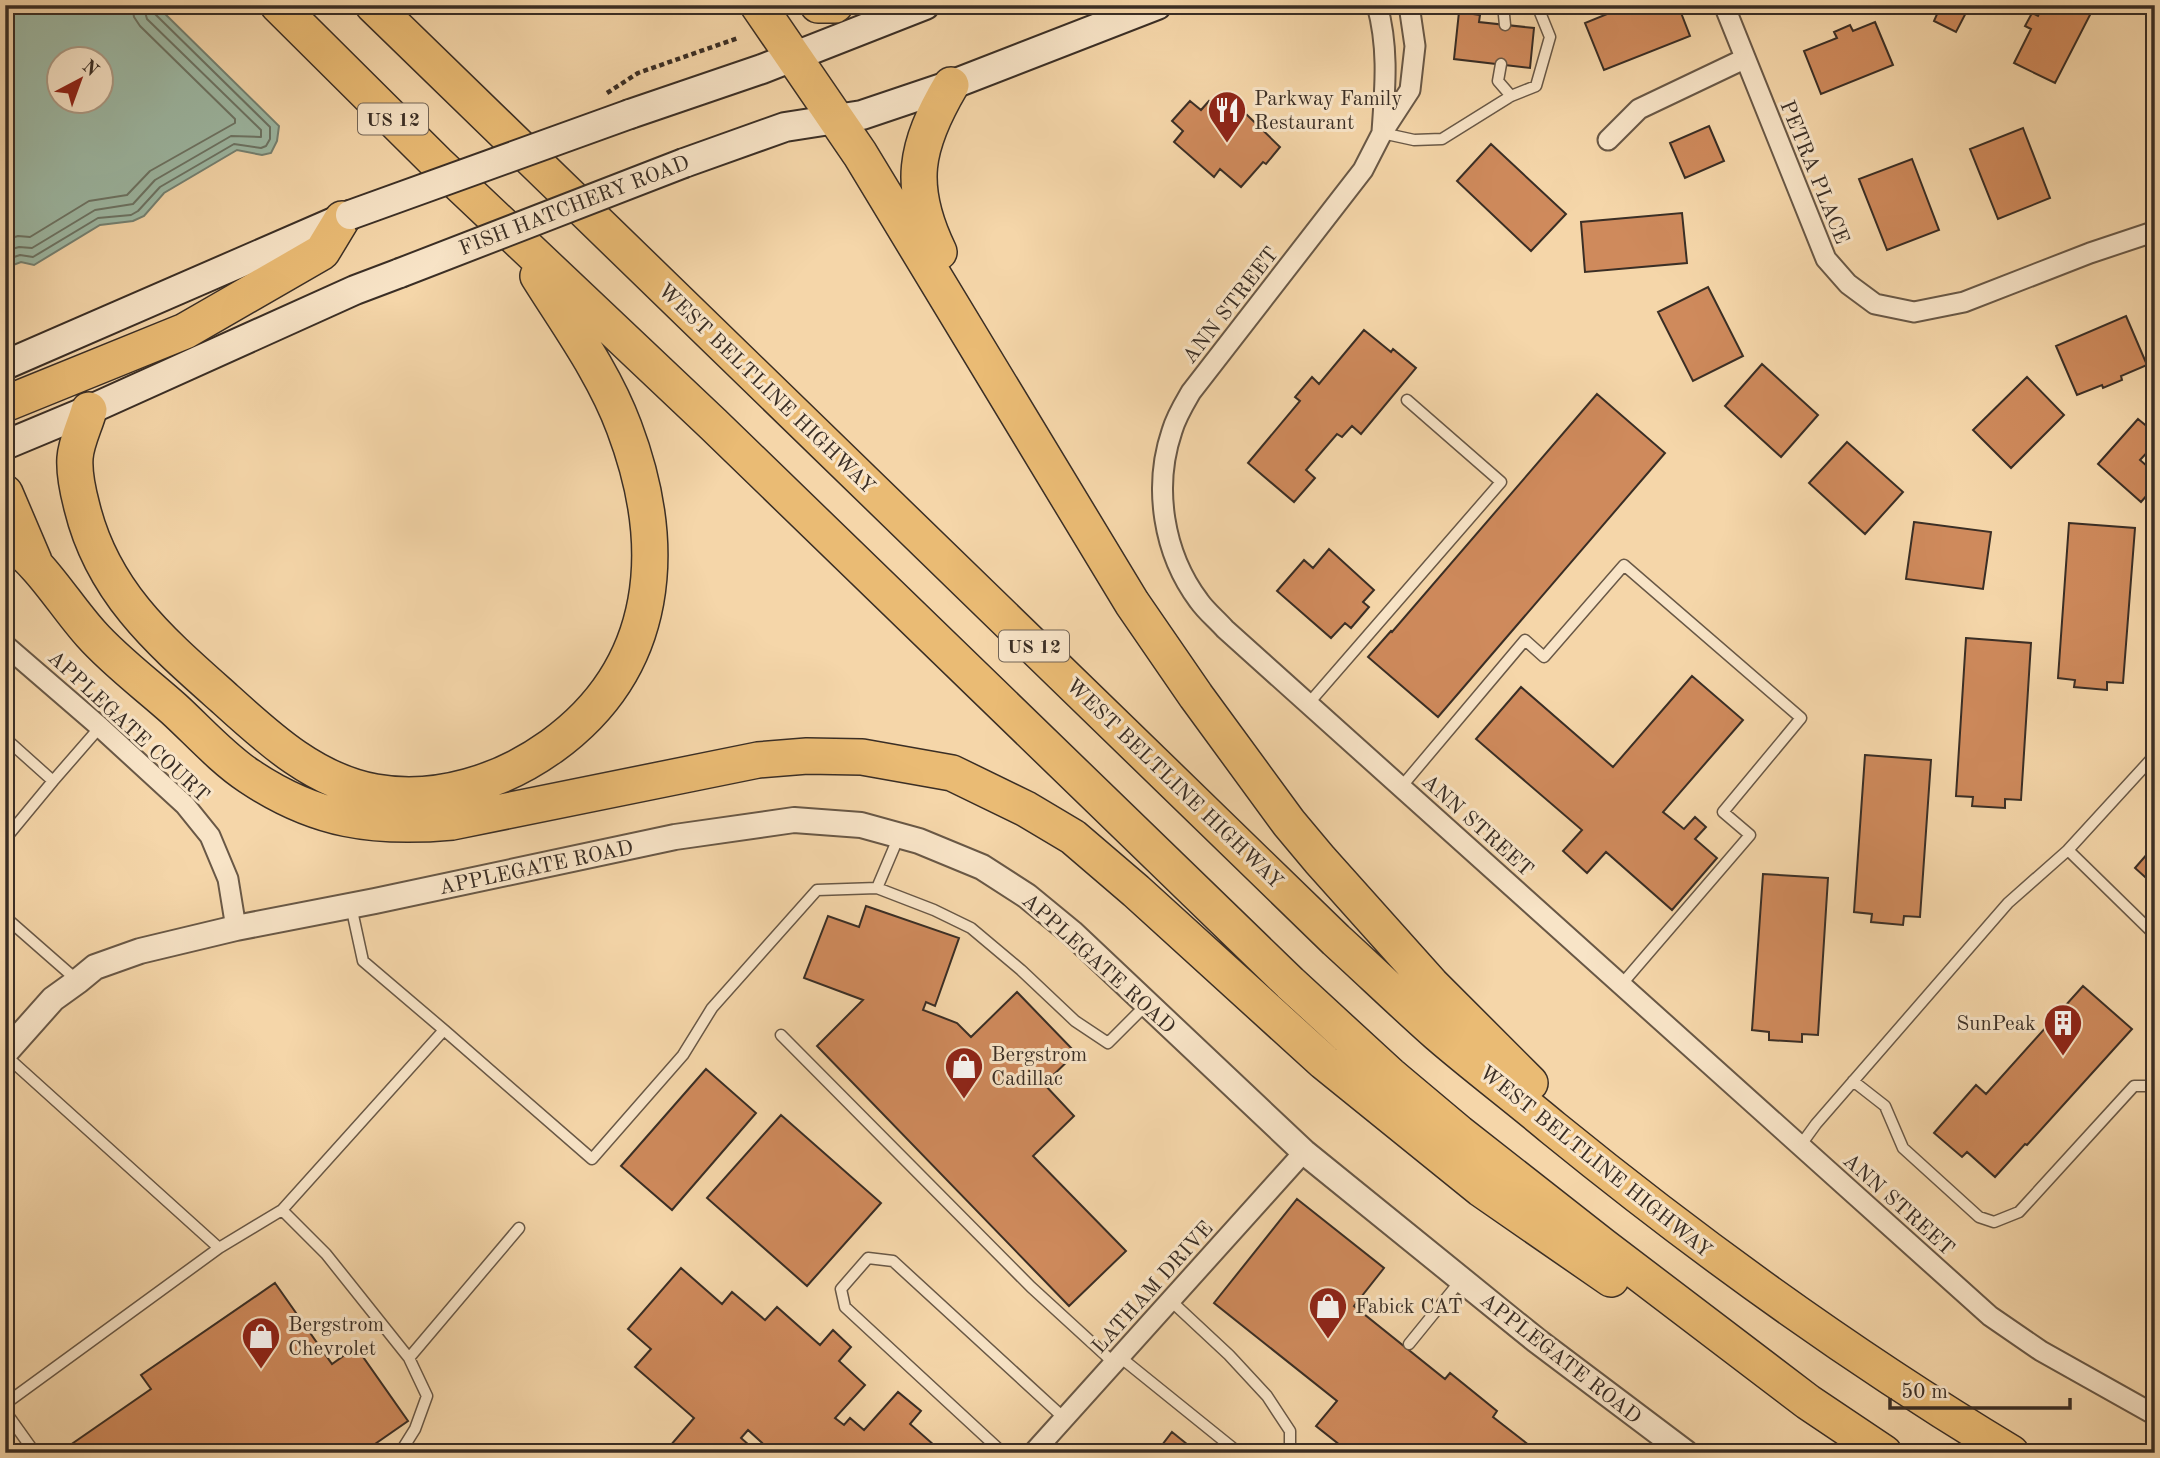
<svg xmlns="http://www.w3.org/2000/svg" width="2160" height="1458" viewBox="0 0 2160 1458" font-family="'Old Standard TT',serif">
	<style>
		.water { fill: #9db9a5; stroke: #758172; stroke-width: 2; fill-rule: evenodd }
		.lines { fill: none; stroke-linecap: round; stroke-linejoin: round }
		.shore { stroke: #6c7465; stroke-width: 2 }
		.building { fill: #cf8a5c; stroke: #3a2e25; stroke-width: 2 }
		.service-casing { stroke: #695846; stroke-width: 13 }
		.minor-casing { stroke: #695846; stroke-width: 23 }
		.tertiary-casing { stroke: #695846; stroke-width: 28 }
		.secondary-casing { stroke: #3a2e25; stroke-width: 32 }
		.motorway-casing { stroke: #3a2e25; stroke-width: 38 }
		.path { stroke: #3a2e25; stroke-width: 4.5; stroke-dasharray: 5 3.5; stroke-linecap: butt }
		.service { stroke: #f8e4c7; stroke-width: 10 }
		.minor { stroke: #f8e4c7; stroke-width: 19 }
		.tertiary { stroke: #f8e4c7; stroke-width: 24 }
		.secondary { stroke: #f8e4c7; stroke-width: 28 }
		.motorway { stroke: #eabb74; stroke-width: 35 }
		.secondary-bridge-casing { stroke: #3a2e25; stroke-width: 32; stroke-linecap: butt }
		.secondary-bridge { stroke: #f8e4c7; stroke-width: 28 }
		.labels { text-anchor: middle; stroke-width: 6; stroke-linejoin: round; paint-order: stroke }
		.shield { fill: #f8e4c7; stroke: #736556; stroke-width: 2 }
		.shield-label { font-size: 19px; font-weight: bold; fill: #3a2e25 }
		.poi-label { font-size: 21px; fill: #3a2e25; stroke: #f8e4c7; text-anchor: start }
		.street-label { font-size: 21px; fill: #3a2e25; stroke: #f8e4c7 }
	</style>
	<rect width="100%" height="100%" fill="#f5d6a9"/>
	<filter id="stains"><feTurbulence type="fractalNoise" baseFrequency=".00286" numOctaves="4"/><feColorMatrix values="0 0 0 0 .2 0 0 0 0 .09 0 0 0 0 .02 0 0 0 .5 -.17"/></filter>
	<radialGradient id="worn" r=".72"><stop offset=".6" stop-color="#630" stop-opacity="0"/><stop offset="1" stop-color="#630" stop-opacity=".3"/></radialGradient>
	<path class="water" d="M5,5H156L279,126L277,141L271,153L262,155L237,150L164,193L144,216L133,221L100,225L34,265L21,262L5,268ZM60,60H102V102H60Z"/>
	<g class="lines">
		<path class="shore" d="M5,240L18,236L30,237L89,201L127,195L150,171L235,123V119L140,26L134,17L132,5
			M5,251L19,247L32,248L95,210L133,204L155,180L231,136L261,137V130L147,19L143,5
			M5,260L20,255L33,257L98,218L131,215L138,211L160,187L234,144L261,148L266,146L270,139V127L154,13L151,5"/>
	</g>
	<path class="building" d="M1629,5H1678L1690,36L1604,70L1585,23Z
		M1926,5H1970L1956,32L1934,21L1938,12Z
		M2043,5H2076L2091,13L2055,83L2014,63L2031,29L2025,26L2032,13L2038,16Z
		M1459,12L1480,15L1479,22L1534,28L1530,68L1454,59Z
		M1875,22L1893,65L1821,94L1804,51L1837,38L1834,32L1850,25L1853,31Z
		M1190,101L1201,110L1209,101L1221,111L1225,107L1239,119L1244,112L1280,147L1266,164L1263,162L1241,187L1220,169L1214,177L1174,142L1183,131L1172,121Z
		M1709,126L1724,161L1685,178L1670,143Z
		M2023,128L2050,198L1998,219L1970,149Z
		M1491,144L1566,214L1531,251L1457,181Z
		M1912,159L1939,230L1887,250L1859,179Z
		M1682,213L1687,263L1585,272L1581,222Z
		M1708,287L1743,356L1693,381L1658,312Z
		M2126,316L2147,365L2121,376L2122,380L2103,388L2102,385L2077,395L2056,346Z
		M1364,330L1391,352L1393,349L1416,368L1361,434L1352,426L1342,437L1337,434L1306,470L1315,478L1294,502L1248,463L1300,401L1295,397L1312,377L1319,384Z
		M1762,364L1818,415L1781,457L1725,406Z
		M2027,377L2064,415L2011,468L1973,430Z
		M1597,394L1665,453L1438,717L1368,657L1391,631L1392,632Z
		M2138,419L2155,433V444L2140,460L2155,473V486L2141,502L2098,464Z
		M1847,442L1903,492L1865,534L1809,483Z
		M1914,522L1991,532L1983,589L1906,579Z
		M2069,523L2135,528L2123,683L2107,682V690L2074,687L2075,680L2058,678Z
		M1329,549L1374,590L1363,602L1369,607L1351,628L1345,623L1331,638L1277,591L1304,560L1313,568Z
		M1966,638L2031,643L2021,800L2005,799V808L1972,806L1973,797L1956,796Z
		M1692,676L1743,720L1663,812L1684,829L1695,817L1706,827L1695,839L1717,858L1672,910L1606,852L1587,873L1563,851L1582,830L1476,739L1521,687L1613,767Z
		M1865,755L1931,760L1920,917L1904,916L1903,925L1871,922L1872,914L1854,912Z
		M2155,845V886L2135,868Z
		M1763,874L1828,878L1818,1035L1802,1034V1042L1769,1040V1032L1752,1030Z
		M866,906L959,938L935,1006L926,1002L923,1010L957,1023L971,1037L1017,992L1076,1053L1044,1084L1074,1116L1033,1156L1126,1251L1069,1306L817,1046L863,1000L804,978L828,916L859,927Z
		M2083,986L2132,1029L2027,1145L2025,1144L1995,1177L1967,1152L1962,1157L1934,1133L1976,1085L1986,1094Z
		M706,1069L756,1113L672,1210L621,1166Z
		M781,1115L881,1203L807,1286L707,1198Z
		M1297,1199L1384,1268L1354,1306L1445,1379L1450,1373L1497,1411L1493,1417L1539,1453H1350L1316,1426L1337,1401L1214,1303Z
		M681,1268L722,1304L732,1292L765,1320L777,1307L820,1345L833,1330L851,1347L839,1361L865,1385L835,1418L844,1425L850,1418L864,1430L898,1392L921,1411L910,1424L943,1453H773L748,1430L741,1438L758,1453H664L694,1418L635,1367L651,1349L628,1329Z
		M275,1283L332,1364L356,1347L408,1421L362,1453H65L63,1450L151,1389L141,1375Z
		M1172,1432L1198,1453H1156Z"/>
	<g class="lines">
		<g class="service-casing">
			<path id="service" d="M1503,5L1505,25
				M1501,64L1498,81L1511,96
				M1382,133L1414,140L1442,139L1511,96L1536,86L1550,37L1537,5
				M1309,703L1501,482L1407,400
				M5,738L53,781L100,727
				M2155,755L2068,850L2155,935
				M1402,786L1525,640L1544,657L1624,565L1801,718L1723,812L1750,835L1621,985
				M5,839L53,781
				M877,888L934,910L971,928L1021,970L1075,1021L1108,1043L1146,1005
				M5,917L78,981
				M444,1030L592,1159L683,1055L712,1008L817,890L877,888L899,836
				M781,1035L1031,1287L1114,1363
				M5,1055L219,1248L5,1404
				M1853,1081L1885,1106L1903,1148L1979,1217L1994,1222L2019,1212L2134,1086H2148L2155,1091
				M1800,1146L1816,1124L2008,903L2068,850
				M282,1210L326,1254L409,1358L427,1396L415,1429L400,1453
				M219,1248L282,1210L444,1030L363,961L351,906
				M1170,1300L1229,1355L1267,1396L1290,1431V1453
				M1409,1344L1461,1280
				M1120,1357L1239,1453
				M409,1358L519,1228
				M5,1411L35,1453
				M1003,1453L845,1307L841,1289L868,1258L893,1261L1064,1418"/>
		</g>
		<g class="minor-casing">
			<path id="minor" d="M1377,5C1389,48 1385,88 1382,132
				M1409,5L1415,46L1410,90L1382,133L1363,170L1191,392C1184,404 1176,417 1172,431C1153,487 1163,553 1199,601C1206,611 1216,619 1225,629L1990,1316L2041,1351L2155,1415
				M1724,5L1826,259L1848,284L1875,304L1914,312L1964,302L2090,253L2150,233
				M1608,140L1639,109L1744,59
				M5,645L100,727L185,805L210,836L228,879L236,928
				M1033,1453L1304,1152"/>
		</g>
		<g class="tertiary-casing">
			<path id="tertiary" d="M5,1053L53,999L78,981L95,967L140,951L236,928L375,901L675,837L794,820L861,825L919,841L982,867L1027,896L1072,933L1304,1152L1536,1340L1686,1453"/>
		</g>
		<g class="secondary-casing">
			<path id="secondary" d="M630,114L762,69L925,5
				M684,163L785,127L862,115L951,85L1157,5
				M5,365L350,215
				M5,445L89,410L355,290L400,273"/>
		</g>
		<g class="motorway-casing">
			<path id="motorway" d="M278,5L437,163L713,424L1290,983L1390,1075L1459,1133L1603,1246L1808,1402L1884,1453
				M373,5L1336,940C1370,971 1403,1003 1438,1034C1475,1066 1515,1096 1553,1128C1698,1246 1850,1356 2011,1453
				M758,5L860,154L1132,603L1196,696L1289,823L1320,860L1431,984L1530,1083
				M818,5H835
				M939,252C907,186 915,146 951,85
				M5,404L185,331L322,252L342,219
				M89,410C85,425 76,442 75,458C74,473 78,492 82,507C103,593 161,642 224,698C268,738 314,781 375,792C437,803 502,782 552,746C661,667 669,546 624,427C604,373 568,324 538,276
				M5,493L34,561
				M5,539C41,562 63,603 91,634C115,661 146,684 174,709C197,730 223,759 249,776C316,821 374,829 452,822L758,760L807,756L862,757L952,773L1026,809L1073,837L1136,891L1324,1062L1481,1189L1611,1279"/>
		</g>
		<path class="path" d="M607,93L638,73L738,38"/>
		<use href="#service" class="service"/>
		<use href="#minor" class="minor"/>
		<use href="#tertiary" class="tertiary"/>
		<use href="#secondary" class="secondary"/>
		<use href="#motorway" class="motorway"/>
		<g class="secondary-bridge-casing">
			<path id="secondary-bridge" d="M350,215L630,114
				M400,273L684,163"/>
		</g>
		<use href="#secondary-bridge" class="secondary-bridge"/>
	</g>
	<defs>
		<g id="restaurant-pin" transform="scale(2.0125)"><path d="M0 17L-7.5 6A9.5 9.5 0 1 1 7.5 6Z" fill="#8f2418" stroke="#f8e4c7"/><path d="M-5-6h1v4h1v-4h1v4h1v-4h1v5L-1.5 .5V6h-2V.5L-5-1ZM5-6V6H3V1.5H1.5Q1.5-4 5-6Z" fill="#fff"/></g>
		<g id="building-pin" transform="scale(2.0125)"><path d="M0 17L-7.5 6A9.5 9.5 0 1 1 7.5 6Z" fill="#8f2418" stroke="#f8e4c7"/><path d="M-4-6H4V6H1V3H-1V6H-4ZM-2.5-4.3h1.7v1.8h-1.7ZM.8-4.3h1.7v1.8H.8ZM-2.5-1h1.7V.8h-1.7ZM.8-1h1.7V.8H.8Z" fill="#fff"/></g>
		<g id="shop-pin" transform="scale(2.0125)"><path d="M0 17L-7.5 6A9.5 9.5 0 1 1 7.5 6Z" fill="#8f2418" stroke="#f8e4c7"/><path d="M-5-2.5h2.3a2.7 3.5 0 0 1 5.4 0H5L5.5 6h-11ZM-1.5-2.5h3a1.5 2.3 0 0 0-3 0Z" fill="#fff"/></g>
	</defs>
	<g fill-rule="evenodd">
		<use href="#restaurant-pin" x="1227" y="110"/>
		<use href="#building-pin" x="2063" y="1023"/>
		<use href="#shop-pin" x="964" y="1066"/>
		<use href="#shop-pin" x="1328" y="1306"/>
		<use href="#shop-pin" x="261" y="1336"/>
	</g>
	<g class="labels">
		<g class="shield">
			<rect x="358" y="103.5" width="70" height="31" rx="5"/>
			<rect x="999" y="630.5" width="70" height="31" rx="5"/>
		</g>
		<g class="shield-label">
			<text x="393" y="126">US 12</text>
			<text x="1034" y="653">US 12</text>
		</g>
		<g class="poi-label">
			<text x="1254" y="105">Parkway Family<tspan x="1254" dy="24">Restaurant</tspan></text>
			<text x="2036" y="1030" text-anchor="end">SunPeak</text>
			<text x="991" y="1061">Bergstrom<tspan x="991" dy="24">Cadillac</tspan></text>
			<text x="1355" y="1313">Fabick CAT</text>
			<text x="288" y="1331">Bergstrom<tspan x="288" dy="24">Chevrolet</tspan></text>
		</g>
		<g class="street-label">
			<text transform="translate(1815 172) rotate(68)" y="7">PETRA PLACE</text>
			<text transform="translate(574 205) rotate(-21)" y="7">FISH HATCHERY ROAD</text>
			<text transform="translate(1230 305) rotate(-52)" y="7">ANN STREET</text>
			<text transform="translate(767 388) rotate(44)" y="7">WEST BELTLINE HIGHWAY</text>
			<text transform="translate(129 726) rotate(43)" y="7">APPLEGATE COURT</text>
			<text transform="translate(1175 783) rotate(44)" y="7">WEST BELTLINE HIGHWAY</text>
			<text transform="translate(1478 825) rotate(42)" y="7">ANN STREET</text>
			<text transform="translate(536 867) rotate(-12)" y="7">APPLEGATE ROAD</text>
			<text transform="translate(1099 963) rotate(42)" y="7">APPLEGATE ROAD</text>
			<text transform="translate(1596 1161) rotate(39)" y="7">WEST BELTLINE HIGHWAY</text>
			<text transform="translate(1899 1204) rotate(42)" y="7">ANN STREET</text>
			<text transform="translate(1152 1287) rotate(-48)" y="7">LATHAM DRIVE</text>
			<text transform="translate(1561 1358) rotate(38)" y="7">APPLEGATE ROAD</text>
		</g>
	</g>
	<rect width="2160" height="1458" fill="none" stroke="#f5d6a9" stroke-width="28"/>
	<rect x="7" y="7" width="2146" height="1444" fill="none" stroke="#3a2e25" stroke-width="3.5"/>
	<rect x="14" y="14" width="2132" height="1430" fill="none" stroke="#3a2e25" stroke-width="2"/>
	<g transform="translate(80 80) rotate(41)"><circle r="33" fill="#f8e4c7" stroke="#ac9b86" stroke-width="2"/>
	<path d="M0-5L12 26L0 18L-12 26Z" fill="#8f2418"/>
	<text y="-10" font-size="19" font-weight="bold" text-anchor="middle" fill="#3a2e25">N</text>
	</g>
	<path d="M1890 1398v10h180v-10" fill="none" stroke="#3a2e25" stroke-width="3.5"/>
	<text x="1901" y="1398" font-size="21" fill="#3a2e25" stroke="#f8e4c7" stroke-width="5" paint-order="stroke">50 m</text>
	<rect width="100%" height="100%" filter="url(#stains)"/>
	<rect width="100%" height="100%" fill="url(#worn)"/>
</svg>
